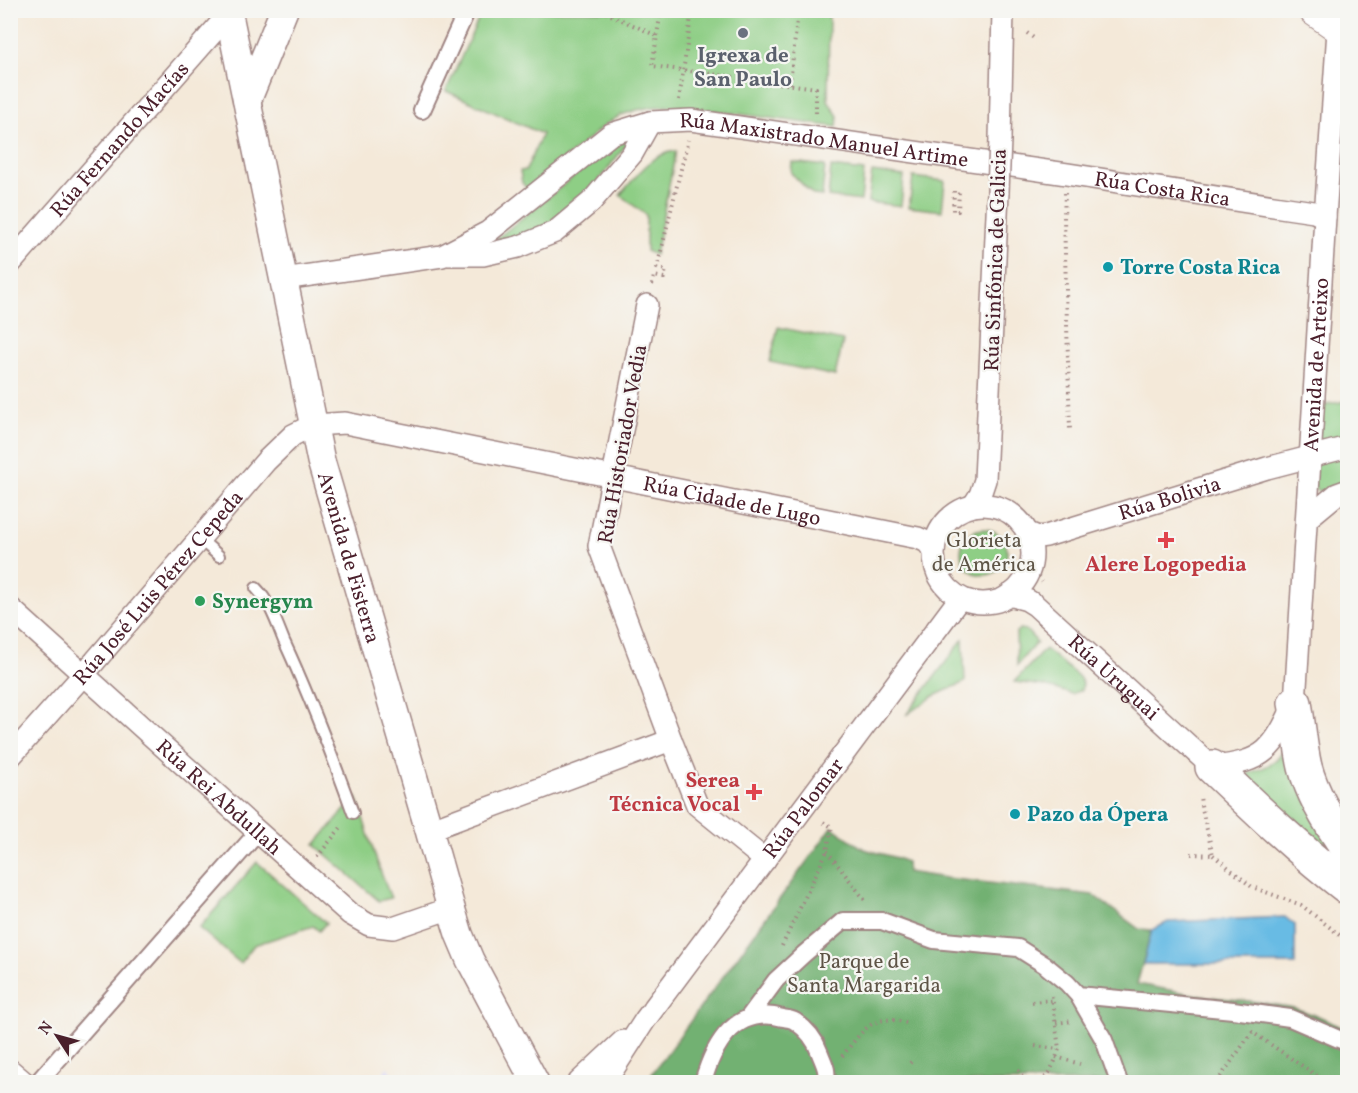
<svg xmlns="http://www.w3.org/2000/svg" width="1358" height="1093" viewBox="0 0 1358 1093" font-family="Vollkorn,serif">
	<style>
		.built { fill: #d9d6f7 }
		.green { fill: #8ece85; stroke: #6c7658; stroke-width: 1.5 }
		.forest { fill: #72b172; stroke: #5e684e; stroke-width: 1.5 }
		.water { fill: #68bbe4; stroke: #596d88; stroke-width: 1.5 }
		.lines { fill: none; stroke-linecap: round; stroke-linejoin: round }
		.service-casing { stroke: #9f8482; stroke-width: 14 }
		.pedestrian-casing { stroke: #9f8482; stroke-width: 20 }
		.minor-casing { stroke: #9f8482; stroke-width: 24 }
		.tertiary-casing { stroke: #9f8482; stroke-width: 30 }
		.secondary-casing { stroke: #9f8482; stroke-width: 34 }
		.primary-casing { stroke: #9f8482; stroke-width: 36 }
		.path { stroke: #9f8482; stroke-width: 4; stroke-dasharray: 1.5 4.5; stroke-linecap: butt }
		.service { stroke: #fff; stroke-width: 10 }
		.pedestrian { stroke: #fff; stroke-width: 16 }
		.minor { stroke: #fff; stroke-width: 21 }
		.tertiary { stroke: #fff; stroke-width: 27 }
		.secondary { stroke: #fff; stroke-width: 32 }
		.primary { stroke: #fff; stroke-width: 33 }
		.minor-bridge-casing { stroke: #9f8482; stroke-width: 24; stroke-linecap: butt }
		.minor-bridge { stroke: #fff; stroke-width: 21 }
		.worship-dot { fill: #6b7280; stroke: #f6f6f2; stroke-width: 2 }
		.culture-dot { fill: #0f9aa8; stroke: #f6f6f2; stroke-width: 2 }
		.health-dot { fill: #e0444e; stroke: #f6f6f2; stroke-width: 2 }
		.leisure-dot { fill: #2e9e5b; stroke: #f6f6f2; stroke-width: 2 }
		.labels { text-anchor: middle; stroke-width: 4.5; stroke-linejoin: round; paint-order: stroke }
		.worship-label { font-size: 21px; font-weight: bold; fill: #5b616d; stroke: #f6f6f2 }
		.street-label { font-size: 21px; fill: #4a1f2b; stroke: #f6f6f2 }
		.culture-label { font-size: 21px; font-weight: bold; fill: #0d838f; stroke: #f6f6f2; text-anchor: start }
		.park-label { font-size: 21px; fill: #5e5446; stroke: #f6f6f2 }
		.health-label { font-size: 21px; font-weight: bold; fill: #be3a42; stroke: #f6f6f2 }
		.leisure-label { font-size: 21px; font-weight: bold; fill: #27864d; stroke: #f6f6f2; text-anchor: start }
	</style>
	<rect width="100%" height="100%" fill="#f6f6f2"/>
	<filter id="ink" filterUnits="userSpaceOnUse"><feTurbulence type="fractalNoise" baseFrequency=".0167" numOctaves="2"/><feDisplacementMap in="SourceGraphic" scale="12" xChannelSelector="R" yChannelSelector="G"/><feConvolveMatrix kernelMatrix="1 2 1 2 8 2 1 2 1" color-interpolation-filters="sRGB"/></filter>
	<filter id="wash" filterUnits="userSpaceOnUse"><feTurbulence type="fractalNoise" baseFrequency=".008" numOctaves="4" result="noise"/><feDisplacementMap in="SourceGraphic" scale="24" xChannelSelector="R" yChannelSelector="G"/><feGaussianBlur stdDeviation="1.35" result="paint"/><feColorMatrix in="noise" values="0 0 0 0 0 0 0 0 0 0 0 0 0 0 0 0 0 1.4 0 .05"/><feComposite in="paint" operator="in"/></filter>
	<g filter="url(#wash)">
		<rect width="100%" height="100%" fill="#f4e9d9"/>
		<path class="built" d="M388,1066L396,1082H377Z"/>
		<path class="green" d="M482,11H829L828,101L838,116L837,127L701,109L669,106L653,107L637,110L621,115L606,124L528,190L522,183L520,171L526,170L542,134L446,91Z
			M630,140L596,184L563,215L527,238L482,245L494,240L506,231L612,146Z
			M676,151L655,255L646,251V215L620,195C635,178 651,153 676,151Z
			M792,162L825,166L822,196L813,195L791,173Z
			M831,167L864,171L861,201L828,197Z
			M872,172L904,176L901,206L868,202Z
			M913,177L945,181L942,211L909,207Z
			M778,327L843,341L835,376L770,362Z
			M1347,401V505L1310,486L1314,414L1328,404Z
			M961 552a23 23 0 1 1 46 0a23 23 0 1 1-46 0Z
			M1020,629L1026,630L1037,642L1017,665L1016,632Z
			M963,639L965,682L934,696L906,715Z
			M1045,649L1079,677L1083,684L1081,690L1072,694L1044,686L1014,682Z
			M1282,752L1288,754L1334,847L1329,854L1245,779L1249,773C1263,768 1274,765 1282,752Z
			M355,798H357C367,831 377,866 391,898L379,901L315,845Z
			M257,862L326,923L319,931L313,926L254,945L240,963L199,928Z"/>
		<path class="forest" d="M832,827L864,849L897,858L906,862L907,872L946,878L1093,895L1139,929L1152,930L1137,984L1202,996L1258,1002L1294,1008L1323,1018L1347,1031V1082H646Z"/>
		<path class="water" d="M1285,917L1295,925V964H1143L1152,930L1168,922Z"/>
	</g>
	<g filter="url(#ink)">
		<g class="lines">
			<g class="service-casing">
				<path id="service" d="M200,539L219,556
					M256,588C270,602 277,624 284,641C310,697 332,755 353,813"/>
			</g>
			<g class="pedestrian-casing">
				<path id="pedestrian" d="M422,110L467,10
					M1078,995L1104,1040L1119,1082
					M748,1018L776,980L804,954L843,921H882L934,940L1018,948L1045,965L1067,983L1078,995L1233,1010L1290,1018L1348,1043
					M38,1082L258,832
					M703,1082C714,1043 736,1005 783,1018C788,1019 793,1019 796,1022C806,1029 815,1040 819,1051C824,1064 828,1069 826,1082"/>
			</g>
			<g class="minor-casing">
				<g id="minor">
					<path d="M1000,139L1003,10"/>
					<path d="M448,255H483L518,247L555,232L591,202L632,154L650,122"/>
					<path id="s1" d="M10,264L229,14"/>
					<path id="s2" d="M283,279L442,256L488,232L611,134L650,122L691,120L1067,174L1287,208L1314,212L1325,217"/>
					<path d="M647,305L599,546L671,740L697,805L765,860"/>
					<circle cx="983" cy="554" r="49"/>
					<path d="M973,506L980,495L985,480L998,192"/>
					<path d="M1308,518L1337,494L1348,490"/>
					<path id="s3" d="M1028,533L1038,537L1046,536L1267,468L1348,447"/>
					<path id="s4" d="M1009,595L1027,600L1035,605L1212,767C1266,762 1273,749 1295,703L1325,217L1339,16"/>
					<path id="s5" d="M10,608L258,832L350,914L369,925L393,928L451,908"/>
					<path id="s6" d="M10,757L84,674L266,461L293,435L313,425L345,423L918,538L927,542L934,551"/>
					<path d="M429,830L671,740"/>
					<path d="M10,1070L24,1082"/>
					<path d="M579,1082L623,1041"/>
					<path id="s7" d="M605,1082L645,1020L960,598"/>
				</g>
			</g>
			<g class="tertiary-casing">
				<g id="tertiary">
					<path id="s8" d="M228,10L321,461L429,830L451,908L459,934L470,960L535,1082"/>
					<path d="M247,101L284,10"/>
				</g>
			</g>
			<g class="secondary-casing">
				<path id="secondary" d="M1315,10L1348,33"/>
			</g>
			<g class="primary-casing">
				<path id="primary" d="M1295,703C1299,724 1300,746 1305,767C1313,797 1330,824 1348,849
					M1212,767C1256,809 1300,851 1348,888"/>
			</g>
			<path class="path" d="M600,10L657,36L652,66L816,88V116
				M1027,33L1035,39
				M657,36L661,10
				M790,84L798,10
				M679,100L692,10
				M954,191L953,211H958L959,191
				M1065,193L1064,218L1070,430
				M652,285L654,276L664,278L666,270L657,268L688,140
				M1030,568L1042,582
				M827,851L867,903
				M1191,854L1213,855L1201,805L1200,795
				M1213,855L1252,887L1301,905L1332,929L1348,942
				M317,857L343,825
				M782,946L827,851L832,827L823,822
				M1032,1002L1053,1000
				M1056,1023L1073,1021
				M1035,1046L1059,1049
				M842,1056C864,1030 872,1011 910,1024
				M1056,1057L1080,1064
				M910,1063L914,1059
				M1018,1070L1025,1082
				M1041,1082L1049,1073L1055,1061L1059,1049L1052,996
				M1217,1082L1252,1032L1326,1082"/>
			<use href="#service" class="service"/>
			<use href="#pedestrian" class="pedestrian"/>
			<use href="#minor" class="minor"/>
			<use href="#tertiary" class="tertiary"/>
			<use href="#secondary" class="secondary"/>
			<use href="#primary" class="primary"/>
			<g class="minor-bridge-casing">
				<path id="minor-bridge" d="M998,192L1000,139"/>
			</g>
			<use href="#minor-bridge" class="minor-bridge"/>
		</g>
	</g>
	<circle class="worship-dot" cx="743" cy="33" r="6"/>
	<g class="culture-dot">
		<circle cx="1108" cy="267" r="6"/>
		<circle cx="1015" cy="814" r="6"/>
	</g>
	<g class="health-dot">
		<path d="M1163 531h6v6h6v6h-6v6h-6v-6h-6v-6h6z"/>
		<path d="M751 783h6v6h6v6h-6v6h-6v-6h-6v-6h6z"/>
	</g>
	<circle class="leisure-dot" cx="200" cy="601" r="6"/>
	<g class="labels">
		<g class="worship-label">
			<text x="743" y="62">Igrexa de<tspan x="743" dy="24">San Paulo</tspan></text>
		</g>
		<g class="street-label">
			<text dy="7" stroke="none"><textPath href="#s1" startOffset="166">Rúa Fernando Macías</textPath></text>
			<text dy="7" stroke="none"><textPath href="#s2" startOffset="586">Rúa Maxistrado Manuel Artime</textPath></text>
			<text dy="7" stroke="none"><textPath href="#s2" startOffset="928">Rúa Costa Rica</textPath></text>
			<text transform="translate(995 260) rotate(-88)" y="7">Rúa Sinfónica de Galicia</text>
			<text dy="7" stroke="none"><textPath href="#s4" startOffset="720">Avenida de Arteixo</textPath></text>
			<text transform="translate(622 444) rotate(-80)" y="7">Rúa Historiador Vedia</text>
			<text dy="7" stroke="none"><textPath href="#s3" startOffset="148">Rúa Bolivia</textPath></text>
			<text dy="7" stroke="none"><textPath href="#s6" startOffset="878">Rúa Cidade de Lugo</textPath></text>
			<text dy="7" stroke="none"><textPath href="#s8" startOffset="561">Avenida de Fisterra</textPath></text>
			<text dy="7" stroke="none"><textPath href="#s6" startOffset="225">Rúa José Luis Pérez Cepeda</textPath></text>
			<text dy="7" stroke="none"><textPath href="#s4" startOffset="135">Rúa Uruguai</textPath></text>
			<text dy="7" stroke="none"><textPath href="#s5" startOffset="282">Rúa Rei Abdullah</textPath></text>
			<text dy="7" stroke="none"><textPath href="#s7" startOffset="338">Rúa Palomar</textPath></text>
		</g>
		<g class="culture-label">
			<text x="1120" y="274">Torre Costa Rica</text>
			<text x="1027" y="821">Pazo da Ópera</text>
		</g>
		<g class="park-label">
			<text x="984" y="547">Glorieta<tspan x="984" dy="24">de América</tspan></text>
			<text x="864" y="968">Parque de<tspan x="864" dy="24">Santa Margarida</tspan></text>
		</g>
		<g class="health-label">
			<text x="1166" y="571">Alere Logopedia</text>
			<text x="740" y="787" text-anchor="end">Serea<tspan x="740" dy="24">Técnica Vocal</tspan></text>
		</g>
		<g class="leisure-label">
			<text x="212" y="608">Synergym</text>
		</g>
	</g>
	<rect width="1358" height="1093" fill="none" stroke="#f6f6f2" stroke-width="36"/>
	<g transform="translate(57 1036) rotate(306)" stroke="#f6f6f2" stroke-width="4.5" paint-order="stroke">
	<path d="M0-4.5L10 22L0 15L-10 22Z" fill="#4a1f2b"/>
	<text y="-9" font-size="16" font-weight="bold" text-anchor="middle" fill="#4a1f2b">N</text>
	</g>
</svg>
